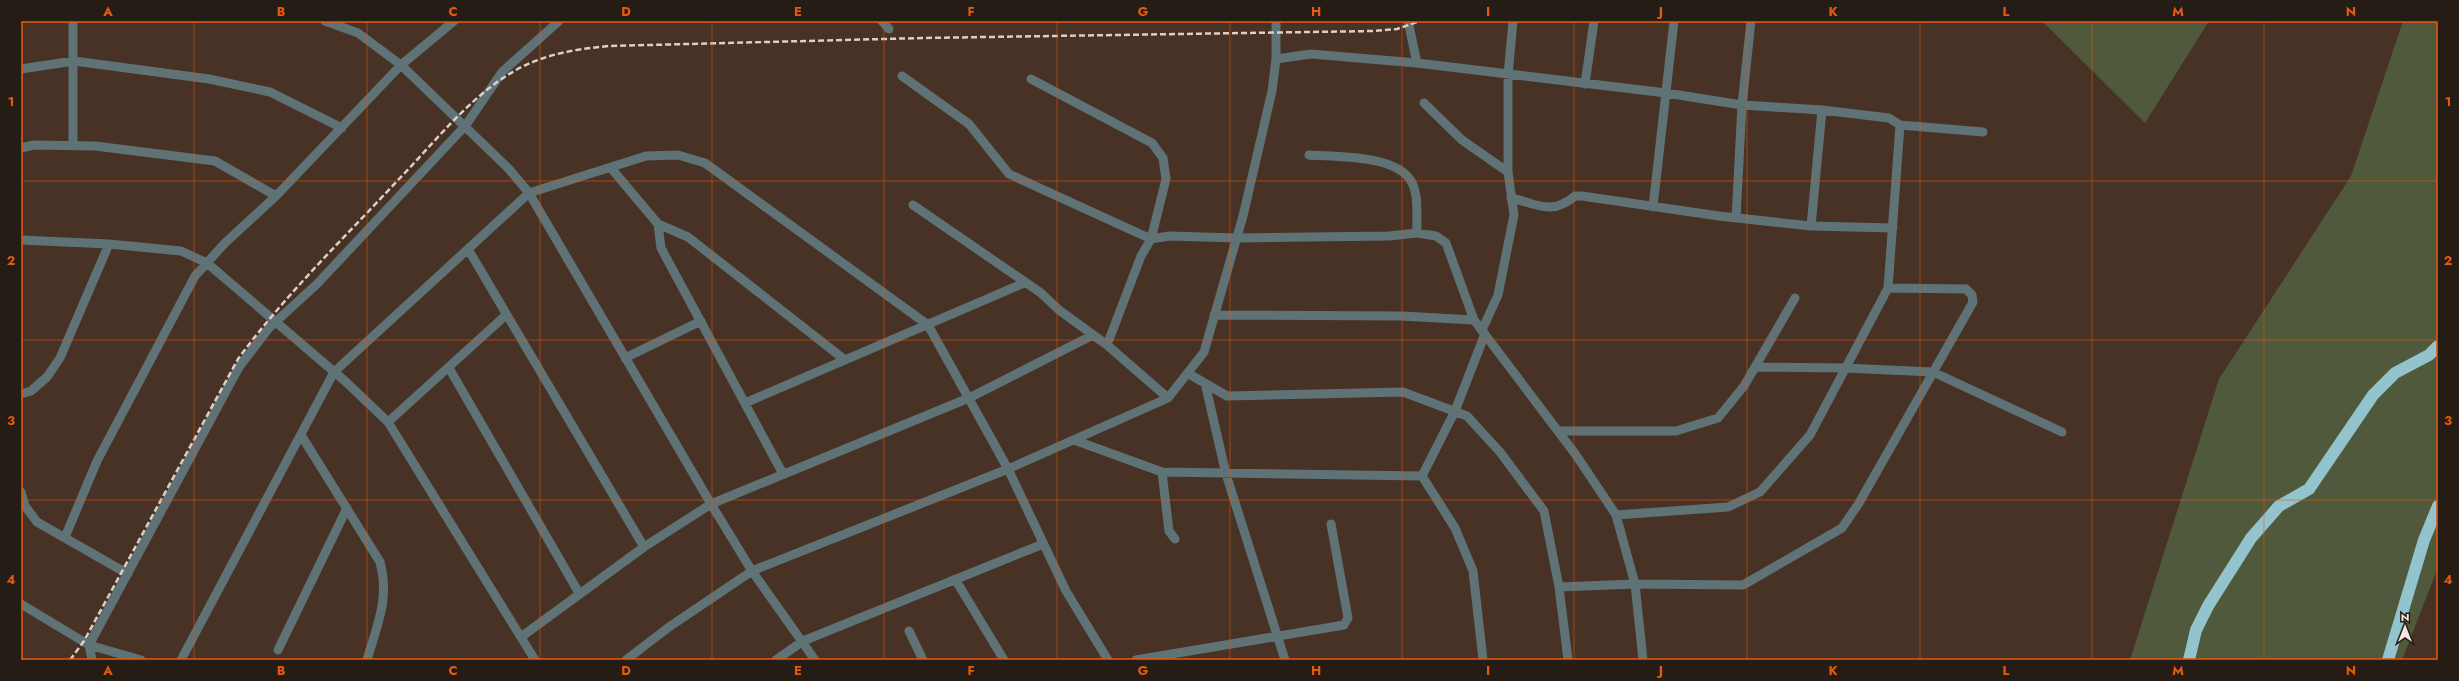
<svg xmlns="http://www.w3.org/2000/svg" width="2459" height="681" viewBox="0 0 2459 681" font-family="Jost,sans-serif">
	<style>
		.green { fill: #50593c }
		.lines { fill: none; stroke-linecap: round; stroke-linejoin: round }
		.street { stroke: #5f7376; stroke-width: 9 }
		.highway { stroke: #93c3cc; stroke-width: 12 }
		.rail { stroke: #ddcfc6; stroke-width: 2.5; stroke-dasharray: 6 3; stroke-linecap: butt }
		.grid { fill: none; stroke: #e8590c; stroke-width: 1; stroke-opacity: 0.55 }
		.neatline { fill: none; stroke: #e8590c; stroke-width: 1.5 }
		.grid-label { font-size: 13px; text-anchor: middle; font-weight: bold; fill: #e8590c }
	</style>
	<rect width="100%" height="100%" fill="#473225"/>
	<path class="green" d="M2042,21H2209L2145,123Z
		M2403,21H2438V567L2402,660H2130L2219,379L2351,176Z"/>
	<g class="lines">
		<path class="street" d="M73,21V146
			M325,21L358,33L401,65L508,168L529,193L711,504L752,571L815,660
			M882,21L889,29
			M1276,21V59
			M1417,63L1666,93L1742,105L1822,110L1889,118L1900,125L1983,132
			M21,69L74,61L209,79L270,92L342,128
			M902,76L969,124L1009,174L1151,239L1166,179L1163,158L1152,143L1031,79
			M1585,84L1594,21
			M1424,103L1462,140L1508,172
			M21,148L34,145L95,146L215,161L276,196
			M1309,155C1336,157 1391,155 1409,178C1420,192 1416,216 1417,233
			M611,168L658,224L688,237L845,360
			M1511,198C1538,204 1551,216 1575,196H1582L1719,216L1811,226L1893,228
			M913,205L1041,293L1059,310L1107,345L1168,398
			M1653,207L1674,21
			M1736,218L1742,105L1751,21
			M658,224L661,248L783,474
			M1811,226L1822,110
			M21,240L109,244L181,251L207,263L346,382L388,422L535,660
			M468,249L644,547
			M1214,315L1402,316L1474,320
			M1482,330L1498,295L1514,215L1508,172V75L1513,21
			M1107,345L1141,256L1151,239L1169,236L1237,238L1389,236L1417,233L1436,236L1446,243L1474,320L1576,455L1616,515L1635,584L1643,660
			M625,358L701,321
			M1755,367L1845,368L1933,372L2062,432
			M449,368L579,593
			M1189,374L1227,396L1403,392L1467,416L1500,452L1544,511L1559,587L1568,660
			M1205,383L1226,474L1285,660
			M21,394L31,391L47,377L60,358L109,244
			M745,403L1024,283
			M388,422L506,315
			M1558,431H1676L1718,418L1744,386L1795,298
			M301,435L380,562C390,598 377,625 367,660
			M1074,440L1162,472L1422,476L1455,528L1473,571L1483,660
			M1162,472L1169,531L1175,539
			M1422,476L1455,411L1485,334
			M21,492L25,506L37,522L128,574
			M1616,515L1728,507L1760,492L1810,435L1888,288L1900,125
			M65,537L97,461L195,276L225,243L276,196L401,65L454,21
			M955,579L1004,660
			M1559,587L1635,584L1743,585L1842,528L1859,503L1973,302L1972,295L1966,289L1888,288
			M21,604L89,645L92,660
			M909,631L923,660
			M521,637L644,547L711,504L969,398L1093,335
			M278,650L347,508
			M141,660L89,645L239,367L269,328L317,284L466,125L502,72L559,21
			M181,660L334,372L529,193L646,156L678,155L705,163L928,325L1008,469L1066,591L1108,660
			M626,660L669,627L752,571L1008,469L1168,398L1204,352L1243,216L1272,91L1276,59L1311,54L1417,63L1408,21
			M776,660L803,641L1043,544
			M1136,660L1344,625L1348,618L1331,524"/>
		<path class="highway" d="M2189,660L2196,630L2208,606L2251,538L2279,506L2309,489L2373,395L2395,373L2429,355L2438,346
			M2388,660L2424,540L2438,506"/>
		<path class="rail" d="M70,660L84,641L238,359C286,294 344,238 399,179C435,142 470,96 516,70C545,54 576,49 609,46L923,38L1374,31L1397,29L1420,21"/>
	</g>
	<path class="grid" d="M194,21V660M367,21V660M540,21V660M712,21V660M884,21V660M1057,21V660M1230,21V660M1402,21V660M1574,21V660M1747,21V660M1920,21V660M2092,21V660M2264,21V660M21,181H2438M21,340H2438M21,500H2438"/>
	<rect width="2459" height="681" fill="none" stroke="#261c16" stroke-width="44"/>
	<g transform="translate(2405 627)" stroke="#261c16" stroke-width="3" paint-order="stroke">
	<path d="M0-3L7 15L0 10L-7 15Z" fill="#f5e7df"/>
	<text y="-6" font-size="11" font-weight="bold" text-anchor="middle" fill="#f5e7df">N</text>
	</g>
	<rect x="22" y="22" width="2415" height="637" class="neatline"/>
	<g class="grid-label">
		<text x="108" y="16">A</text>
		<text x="281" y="16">B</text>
		<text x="453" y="16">C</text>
		<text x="626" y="16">D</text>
		<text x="798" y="16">E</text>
		<text x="971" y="16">F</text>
		<text x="1143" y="16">G</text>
		<text x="1316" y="16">H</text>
		<text x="1488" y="16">I</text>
		<text x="1661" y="16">J</text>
		<text x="1833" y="16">K</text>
		<text x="2006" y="16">L</text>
		<text x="2178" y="16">M</text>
		<text x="2351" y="16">N</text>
		<text x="11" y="106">1</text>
		<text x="2448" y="106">1</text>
		<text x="11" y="265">2</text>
		<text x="2448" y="265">2</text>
		<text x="11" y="425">3</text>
		<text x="2448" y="425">3</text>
		<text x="11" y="584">4</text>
		<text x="2448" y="584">4</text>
		<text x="108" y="675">A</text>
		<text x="281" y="675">B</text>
		<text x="453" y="675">C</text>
		<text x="626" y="675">D</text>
		<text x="798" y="675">E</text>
		<text x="971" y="675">F</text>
		<text x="1143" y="675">G</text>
		<text x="1316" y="675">H</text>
		<text x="1488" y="675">I</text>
		<text x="1661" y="675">J</text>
		<text x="1833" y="675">K</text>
		<text x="2006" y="675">L</text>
		<text x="2178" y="675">M</text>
		<text x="2351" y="675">N</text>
	</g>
</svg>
